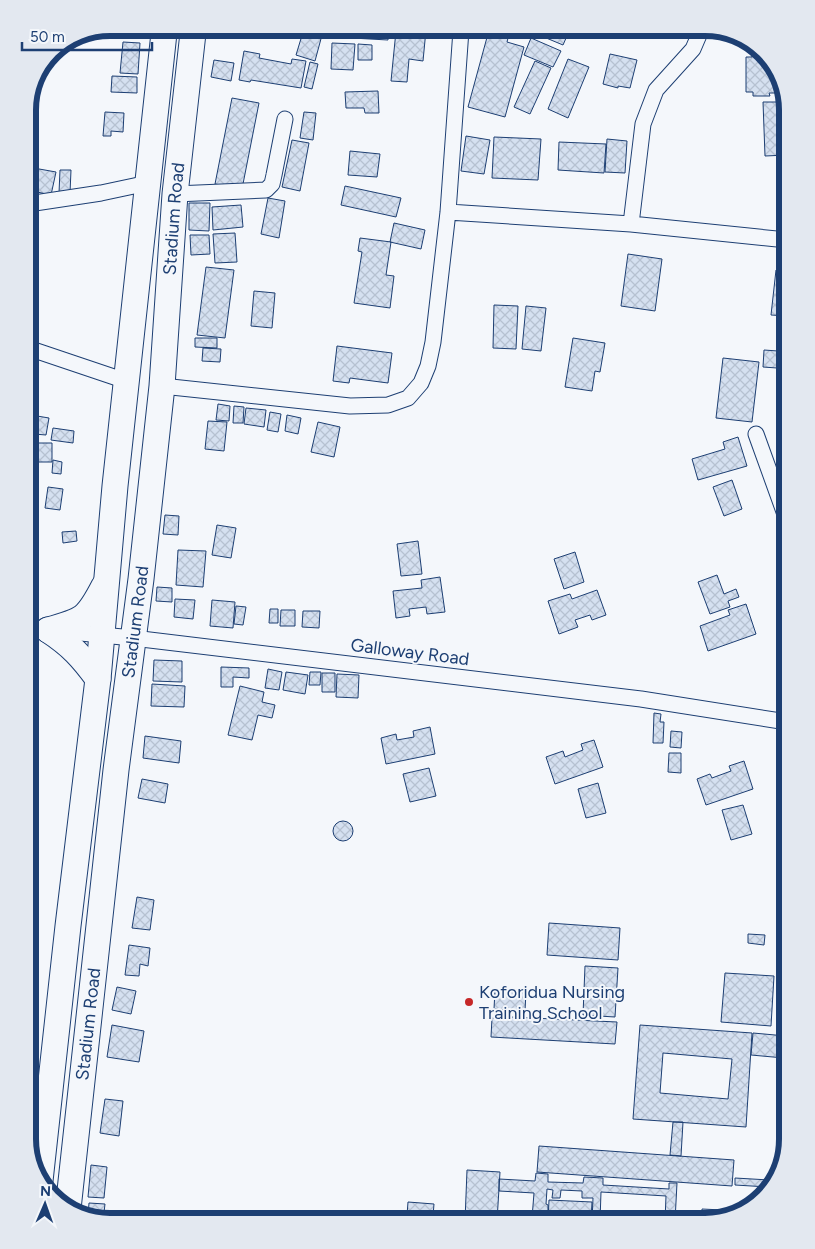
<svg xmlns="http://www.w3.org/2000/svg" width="815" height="1249" viewBox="0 0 815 1249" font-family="Figtree,sans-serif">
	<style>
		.building { fill: url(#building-cross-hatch); stroke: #1d3f73; fill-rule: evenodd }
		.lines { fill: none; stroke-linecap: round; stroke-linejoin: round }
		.street-casing { stroke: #1d3f73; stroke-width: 17 }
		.primary-casing { stroke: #1d3f73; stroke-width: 27 }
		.street { stroke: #f4f7fb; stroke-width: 15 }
		.primary { stroke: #f4f7fb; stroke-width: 25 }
		.poi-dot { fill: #c62828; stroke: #f4f7fb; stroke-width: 2 }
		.labels { text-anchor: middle; stroke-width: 4; stroke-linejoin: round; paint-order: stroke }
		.street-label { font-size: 18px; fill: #1d3f73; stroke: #f4f7fb }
		.poi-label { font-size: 18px; fill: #1d3f73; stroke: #f4f7fb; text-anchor: start }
		.rim { fill: none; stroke: #1d3f73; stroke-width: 6 }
	</style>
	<defs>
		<pattern id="building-cross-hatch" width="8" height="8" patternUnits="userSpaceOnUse" patternTransform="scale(1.25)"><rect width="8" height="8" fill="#d5e0f0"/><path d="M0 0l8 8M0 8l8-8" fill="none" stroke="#b6c1d1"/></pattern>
	</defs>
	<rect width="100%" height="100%" fill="#f4f7fb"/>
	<path class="building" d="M542,29H570L563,45L539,35Z
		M426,30L423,61L409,59L407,82L391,81L396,31Z
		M489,30H510L507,42L524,47L505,117L468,107Z
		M334,31H388V40L334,37Z
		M224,32H245L244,38L223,35Z
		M303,32L322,35L315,61L296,55Z
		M531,38L561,51L553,67L524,55Z
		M123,42L140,43L138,74L120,73Z
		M332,43L355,44L353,70L331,69Z
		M358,44L372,45V60H358Z
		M752,44L777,69L783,93H769L770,96H753V92H746V57H752Z
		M244,51L260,54L259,58L291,64L292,59L306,61L301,88L251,80L250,82L239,80Z
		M610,54L637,60L630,88L618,86V88L603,84Z
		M568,59L589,67L568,118L548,109Z
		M214,60L234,63L231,81L211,77Z
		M535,61L551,68L530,114L514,107Z
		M310,62L318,64L312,89L304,87Z
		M112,76L137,77V93L111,92Z
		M39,80L36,108L28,107V105Z
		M378,91L379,113H365L364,108H346L345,92Z
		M232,98L259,103L242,189L215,184Z
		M763,102H785L788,110L787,155L765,156Z
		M105,112L124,113L123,132L111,131V136H103Z
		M304,112L316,113L313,140L300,138Z
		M466,136L490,140L484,174L461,171Z
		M494,137L541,139L538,180L492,178Z
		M607,139L627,141L625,173L605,172Z
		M292,140L309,143L300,191L282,187Z
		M559,142L606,144L604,173L558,170Z
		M350,151L380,154L377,177L348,175Z
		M28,167L56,172L51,195L28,190Z
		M60,170H71L70,193H59Z
		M345,186L401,198L396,217L341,205Z
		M268,198L285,201L279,238L261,234Z
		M189,203H210L209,231L189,230Z
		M241,205L243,227L213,230L212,207Z
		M394,223L425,230L421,249L390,242Z
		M235,233L237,262L215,263L213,234Z
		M190,235H209L210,254L191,255Z
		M360,238L391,242L386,275L394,276L390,308L354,303L362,252L358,251Z
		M628,254L662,259L655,311L621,306Z
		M206,267L234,270L225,338L197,335Z
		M776,270L787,271V316L771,315Z
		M254,291L275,293L272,328L251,326Z
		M494,305L518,306L516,349L493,348Z
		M526,306L546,308L541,351L522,349Z
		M195,338H217V348L195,347Z
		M573,338L605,343L600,372L595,371L592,391L565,387Z
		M337,346L392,353L388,383L350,378L349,383L333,381Z
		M203,348L221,349L220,362L202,361Z
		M764,350L778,351L777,368L763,367Z
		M723,358L759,362L752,422L716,418Z
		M218,404L230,406L229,421L216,420Z
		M234,406L244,407L243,423H233Z
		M246,408L266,410L264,427L244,424Z
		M28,412L35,413L32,434L28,433Z
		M270,412L281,414L278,432L267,430Z
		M287,415L301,418L298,434L285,431Z
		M37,416L49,418L46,435L34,434Z
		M208,421L227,422L224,451L205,449Z
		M318,422L340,427L334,457L311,452Z
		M53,428L74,431L73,443L51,440Z
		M738,437L747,466L698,480L692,459L725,449L723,442Z
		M30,443H52V462H29Z
		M53,460L62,462L61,474L52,473Z
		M732,480L742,509L724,516L713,487Z
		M48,487L63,489L60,510L45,508Z
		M165,515L179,516L178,535L163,534Z
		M217,525L236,528L231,558L212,555Z
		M76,531L77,541L63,543L62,532Z
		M418,541L422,574L401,576L397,544Z
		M178,550L206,551L203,587L176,585Z
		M575,552L584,582L564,589L554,559Z
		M717,575L724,594L736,589L739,597L728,601L730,607L710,614L698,582Z
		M440,577L445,612L427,614L426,607L409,609L410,616L396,618L393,591L422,588L421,580Z
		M157,587L172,588V602L156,601Z
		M597,590L606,615L592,620L590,615L575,620L578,627L559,634L548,601L570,594L572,599Z
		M175,599L195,600L193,619L174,617Z
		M212,600L235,602L233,628L210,626Z
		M746,604L756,634L708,651L700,626L730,615L728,610Z
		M236,606L246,607L243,625L234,624Z
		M270,609H278V623H269Z
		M281,610H295V626H280Z
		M303,611H320L319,628L302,627Z
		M154,660L182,661V682L153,681Z
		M221,667L249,668V678L233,677V687H221Z
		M268,669L282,672L279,690L265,688Z
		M286,672L308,675L305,694L283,690Z
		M310,672H321L320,685H309Z
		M322,673H335V692H322Z
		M337,674L359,675L358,698L336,697Z
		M152,684L185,686L184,707L151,706Z
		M240,686L264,692L262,702L275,705L272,718L258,715L252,740L228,735Z
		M654,713L661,714L660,722H664L663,743H653Z
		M430,727L435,754L386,764L381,738L396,734L397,740L414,737L413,731Z
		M671,731L682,732L681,748L670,747Z
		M145,736L181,741L179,763L143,758Z
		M594,740L603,767L555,784L546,757L563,751L565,757L583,750L581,744Z
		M669,753H681V773L668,772Z
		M744,761L753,789L706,805L697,779L710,774L712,778L731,771L729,766Z
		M429,768L436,796L410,802L403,774Z
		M142,779L168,784L165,803L138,798Z
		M598,783L606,813L586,818L578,789Z
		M743,805L752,834L731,840L722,810Z
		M333 831a10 10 0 1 1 20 0a10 10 0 1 1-20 0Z
		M137,897L154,900L150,930L132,928Z
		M549,923L620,928L618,960L547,955Z
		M748,934L765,935L764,945L748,943Z
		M129,945L150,948L148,966L140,964L139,976L125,975Z
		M585,966L618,968L615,1017L583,1015Z
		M782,968L787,969V981H781Z
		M725,973L774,976L771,1026L721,1022Z
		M117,987L136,991L131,1014L112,1010Z
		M495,990L526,991L525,1011L494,1009Z
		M511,1017L617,1022L615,1044L491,1037L492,1018L511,1019Z
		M112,1025L144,1031L139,1062L107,1057Z
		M640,1025L752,1033L746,1127L633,1119ZM663,1053L732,1059L728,1099L660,1093Z
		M753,1033L786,1036L784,1058L751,1055Z
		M105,1099L123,1101L119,1136L100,1133Z
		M673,1122H683L681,1156L670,1155Z
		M539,1146L734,1160L732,1186L537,1172Z
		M91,1165L107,1167L104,1198L88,1197Z
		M776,1167H780L775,1181Z
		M467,1170L500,1172L497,1221H465Z
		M536,1173L548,1174V1182L583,1183L584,1177L603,1178V1185L669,1189V1183H677L675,1221H665L666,1196L601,1192L600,1221H592L593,1198H582V1191L561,1190L560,1198H552L553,1190L547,1189L546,1204L548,1205V1219L532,1218L534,1193L499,1191V1179L535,1181Z
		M735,1178L769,1180L768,1187L735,1185Z
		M549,1200L592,1202L591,1221H548Z
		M408,1202L434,1204L433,1216L407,1215Z
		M89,1203L105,1204L103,1221L88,1216Z
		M702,1209L743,1211L702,1221Z
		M206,1213L250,1219L249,1221H205Z
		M411,1218L432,1219V1221H411Z"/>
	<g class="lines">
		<g class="street-casing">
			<path id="street" d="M175,194L266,190L272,184L274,175L285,119
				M28,204L101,193L148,183
				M448,212L631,224L787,240
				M631,224L643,124L656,90L693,49L702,28
				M28,348L126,381
				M162,386L350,406L388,405L408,398L421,383L428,366L433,342L448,212L461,30
				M756,434L787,520
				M28,628L133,638L641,699L787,722"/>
		</g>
		<g class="primary-casing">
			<g id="primary">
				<path d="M48,630C84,620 87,619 104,586"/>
				<path d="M48,630C71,645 82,657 98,679"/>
				<path d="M40,1181L68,926L98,679L115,486L164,33"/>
				<path id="s1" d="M68,1209L116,770L141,579L162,386L175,194L193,33"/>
			</g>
		</g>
		<use href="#street" class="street"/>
		<use href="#primary" class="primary"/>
	</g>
	<circle class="poi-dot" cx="469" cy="1002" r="5"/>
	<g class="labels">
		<g class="street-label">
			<text dy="6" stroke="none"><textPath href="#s1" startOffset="996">Stadium Road</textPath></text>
			<text dy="6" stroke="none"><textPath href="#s1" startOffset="591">Stadium Road</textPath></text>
			<text transform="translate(410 652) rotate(7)" y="6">Galloway Road</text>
			<text dy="6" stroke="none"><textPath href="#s1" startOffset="186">Stadium Road</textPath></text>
		</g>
		<g class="poi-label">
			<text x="479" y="998">Koforidua Nursing<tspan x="479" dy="21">Training School</tspan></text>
		</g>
	</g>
	<path d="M0 0H815V1249H0ZM110 36H705A74 74 0 0 1 779 110V1139A74 74 0 0 1 705 1213H110A74 74 0 0 1 36 1139V110A74 74 0 0 1 110 36Z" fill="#e3e8f0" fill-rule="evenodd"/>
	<path class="rim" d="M110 36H705A74 74 0 0 1 779 110V1139A74 74 0 0 1 705 1213H110A74 74 0 0 1 36 1139V110A74 74 0 0 1 110 36Z"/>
	<g transform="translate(45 1204) rotate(2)" stroke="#f4f7fb" stroke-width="4" paint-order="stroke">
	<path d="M0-4L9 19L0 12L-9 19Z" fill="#1d3f73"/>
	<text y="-8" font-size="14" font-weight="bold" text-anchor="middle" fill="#1d3f73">N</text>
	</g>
	<path d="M22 42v8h130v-8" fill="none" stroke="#1d3f73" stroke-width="2.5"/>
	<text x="30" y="42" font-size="15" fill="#1d3f73" stroke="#f4f7fb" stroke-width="4" paint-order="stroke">50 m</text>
</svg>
